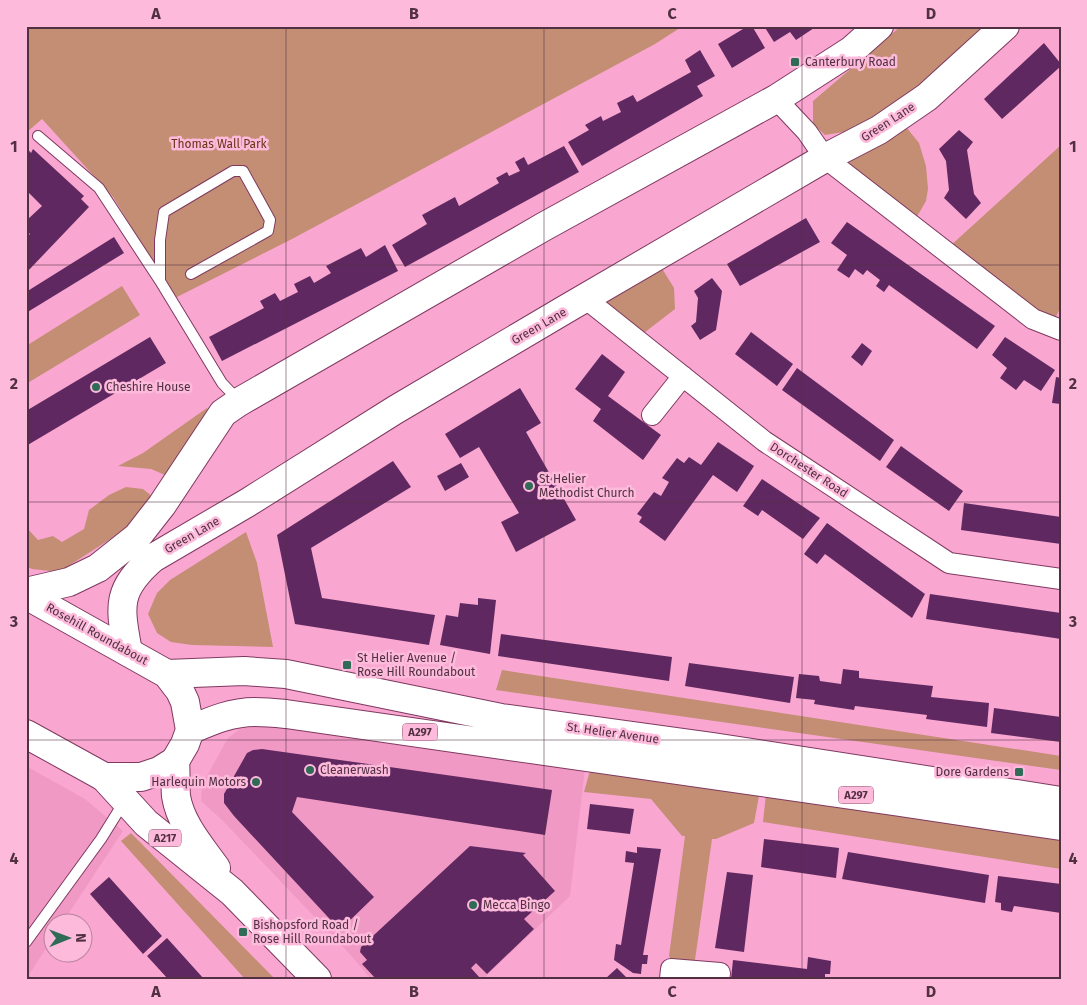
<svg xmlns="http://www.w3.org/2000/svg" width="1087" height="1005" viewBox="0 0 1087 1005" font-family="'Fira Sans',sans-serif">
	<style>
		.built { fill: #f099c5 }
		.green { fill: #c38e73 }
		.building { fill: #602860 }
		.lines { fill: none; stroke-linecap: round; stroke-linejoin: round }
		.service-casing { stroke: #7f3960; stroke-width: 12 }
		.minor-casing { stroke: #7f3960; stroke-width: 22 }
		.secondary-casing { stroke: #7f3960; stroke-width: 30 }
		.primary-casing { stroke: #7f3960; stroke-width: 30 }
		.trunk-casing { stroke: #7f3960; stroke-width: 30 }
		.service { stroke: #fff; stroke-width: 10 }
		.minor { stroke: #fff; stroke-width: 20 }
		.secondary { stroke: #fff; stroke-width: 28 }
		.primary { stroke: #fff; stroke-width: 28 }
		.trunk { stroke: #fff; stroke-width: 28 }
		.grid { fill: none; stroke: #513041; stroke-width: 1; stroke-opacity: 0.55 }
		.poi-dot { fill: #2f6b56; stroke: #fdbadb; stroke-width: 2 }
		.labels { text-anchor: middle; stroke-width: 5; stroke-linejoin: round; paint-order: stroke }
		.shield { fill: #fdbadb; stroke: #85596f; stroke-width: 1 }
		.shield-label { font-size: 11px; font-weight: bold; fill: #513041 }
		.poi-label { font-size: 12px; fill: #513041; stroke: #fdbadb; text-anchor: start }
		.street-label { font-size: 12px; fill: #513041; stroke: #fdbadb }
		.park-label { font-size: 12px; fill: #693416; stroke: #fdbadb }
		.neatline { fill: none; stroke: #513041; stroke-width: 2 }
		.grid-label { font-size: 16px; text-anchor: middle; font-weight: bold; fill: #513041 }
	</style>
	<rect width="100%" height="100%" fill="#f9a7d1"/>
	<path class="built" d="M263,725L425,749L519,750L586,760L570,896L483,979H371L348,952L223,821L201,801L202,785L228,738L240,729Z
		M26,766L85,799L123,831L63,922H52V939L29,975L33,979H26Z"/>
	<path class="green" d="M26,26H683L655,44L292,239L175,298L113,197L42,119L26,133Z
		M901,26H989L919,90L856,130L825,135L813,124V101Z
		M902,122L919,143L926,166L928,189L926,201L915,220L834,159Z
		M1061,145V307L1054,320L1037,313L949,247Z
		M658,262L674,288L675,309L640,336L597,299Z
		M122,286L140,315L26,384V346Z
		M207,408L210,413L165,475L151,469L118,466L143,453Z
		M126,487L143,489L153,497L126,529L59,572L32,569L26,566V527L38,540L53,536L62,542L84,529L89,510L109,495Z
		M246,532L257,563L273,647L192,645L171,642L157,633L148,614L157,593L170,580Z
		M502,670L1061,756V770L496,690Z
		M593,760L761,785L754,823L716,839H712L694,967L674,965L669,956L685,836H682L651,799L584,792Z
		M767,785L1061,831V869L763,822Z
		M131,833L275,979H245L121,841Z"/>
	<path class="building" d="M748,26H752L765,48L732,68L718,44Z
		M764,26H817L796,40L790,32L774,42Z
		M1044,43L1061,64V66L1002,119L984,99Z
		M700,50L715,76L697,86L703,96L582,166L568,142L589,130L585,125L601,116L603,121L621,112L617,103L633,95L637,102L691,72L685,60Z
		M959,130L973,142L967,150L974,194L981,203L966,219L944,198L949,190L946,161L939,149Z
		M564,146L579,172L405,267L392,245L427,224L422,215L455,197L459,206L499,183L496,178L507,172L509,176L520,171L515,162L524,157L528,165Z
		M26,147L31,153L33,149L84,196L81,199L89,207L26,273V238L30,234L26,230V221L42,206L26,190Z
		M806,218L820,242L740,286L727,264Z
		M847,222L995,326L977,349L889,285L884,292L876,286L880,280L867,270L863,275L855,269L849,278L837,270L847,255L831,243Z
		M114,237L124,253L26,313V292Z
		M385,245L398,271L222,361L209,337L264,308L260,301L275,293L280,301L298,292L294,284L310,276L314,283L331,273L326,266L361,248L366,257Z
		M712,278L722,291L716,330L700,340L691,326L696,322L698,298L694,291Z
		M751,332L793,364L777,386L735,354Z
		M150,337L166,363L26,446V411Z
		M1005,337L1055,370L1041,391L1024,380L1016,390L1000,378L1007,368L992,355Z
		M862,343L872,351L862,366L851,357Z
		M602,354L625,372L608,396L661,435L643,460L593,421L601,409L575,389Z
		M797,368L894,440L880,461L782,390Z
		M1056,377L1061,378V404L1052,403Z
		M520,388L541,423L526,432L576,520L516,552L501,522L519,513L479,447L460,458L445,434Z
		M718,442L754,466L737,492L713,475L665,541L639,522L642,517L637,514L654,492L661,496L669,482L662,478L677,458L684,463L689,457L701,465Z
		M901,446L963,491L949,511L886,467Z
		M393,461L411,487L311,548L322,598L435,615L429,645L295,624L277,535Z
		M461,463L469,477L445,491L437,476Z
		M762,479L820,518L803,539L762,510L758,516L743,506Z
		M964,503L1061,517V544L961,530Z
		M827,523L925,594L912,618L825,554L817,564L804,554Z
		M930,594L1061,613V639L926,619Z
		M478,598L496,600L490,654L440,645L446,615L458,617L460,603L478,605Z
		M501,634L672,657L669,681L498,656Z
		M689,663L794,677L790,703L685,686Z
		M843,669L859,671V678L933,686L931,697L989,703L987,727L926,719L927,715L855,706L854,710L814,704L815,700L796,698L799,674L819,676L820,681L841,684Z
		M994,708L1061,717V742L991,733Z
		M262,749L552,790L545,835L297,797L292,812L374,897L340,930L234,816L224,803V794L247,753L253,750Z
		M590,804L634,809L630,834L587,829Z
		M764,839L839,848L836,878L761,867Z
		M470,846L526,853L523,855L555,891L524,919L534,929L487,974L476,963L471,968L480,978L479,979H376L362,964L367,960L360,952L361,947Z
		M637,847L661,849L643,955H648L647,964H642L641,974L633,973L614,960L616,944L621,945L634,863L625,862L626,851L637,853Z
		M848,852L989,875L985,903L842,879Z
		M727,872L753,875L744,952L715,948Z
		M998,876L1061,884V913L1014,906L1012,912L1001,910V903L995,902Z
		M109,877L162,936L143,954L90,894Z
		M167,938L204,979H168L147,956Z
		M808,957L831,961L830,974H825V979H731L733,960L807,969Z
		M617,968L628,979H605Z"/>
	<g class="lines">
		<g class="service-casing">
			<path id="service" d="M38,136L99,188L160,281L222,383L239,401
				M160,280V240L164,212L233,171H243L270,220L268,231L191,274
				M26,942L101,839L124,802"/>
		</g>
		<g class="minor-casing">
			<path id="minor" d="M776,99L807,132L825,158L1033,319L1061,330
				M586,299L764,441L949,563L1061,579
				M652,415L683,376
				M670,979L671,969L720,973L719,979"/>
		</g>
		<g class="secondary-casing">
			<path id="secondary" d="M26,592L69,582L98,568L137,537L162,505L223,413L239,402L545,226L776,99L852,50L879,26
				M128,652C120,607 115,591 153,558L247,503L395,410L566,309L825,158L879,130L927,97L1005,26"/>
		</g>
		<g class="primary-casing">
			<path id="primary" d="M175,761C176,772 175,785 176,796C180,823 201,847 216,868
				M104,777L146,823L232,892L317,979"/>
		</g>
		<g class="trunk-casing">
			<path id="trunk" d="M26,595L167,674L180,691L185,702L190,730L185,744L175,761L159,771L141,777H104L26,734
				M167,674L244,671L286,674L501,718L713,747L1061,801
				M190,730C211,721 231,712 255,712C265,712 276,713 286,714C545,749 803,787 1061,826"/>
		</g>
		<use href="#service" class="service"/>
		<use href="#minor" class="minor"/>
		<use href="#secondary" class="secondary"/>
		<use href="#primary" class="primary"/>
		<use href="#trunk" class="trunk"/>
	</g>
	<path class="grid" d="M286,26V979M544,26V979M802,26V979M26,265H1061M26,502H1061M26,740H1061"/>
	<g class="poi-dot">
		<rect x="790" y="57" width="10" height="10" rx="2.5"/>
		<circle cx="96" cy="387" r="5"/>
		<circle cx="529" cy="486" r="5"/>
		<rect x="342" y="660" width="10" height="10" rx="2.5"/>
		<circle cx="310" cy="770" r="5"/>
		<rect x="1014" y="767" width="10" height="10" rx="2.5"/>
		<circle cx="256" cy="782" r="5"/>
		<circle cx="473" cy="905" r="5"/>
		<rect x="238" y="927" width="10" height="10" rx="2.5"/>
	</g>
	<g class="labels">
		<g class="shield">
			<rect x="402.5" y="723.5" width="35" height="17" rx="4"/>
			<rect x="838.5" y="786.5" width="35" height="17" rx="4"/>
			<rect x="149" y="829.5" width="32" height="17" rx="4"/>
		</g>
		<g class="shield-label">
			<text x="420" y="736">A297</text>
			<text x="856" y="799">A297</text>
			<text x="165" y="842">A217</text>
		</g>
		<g class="poi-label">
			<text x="805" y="66">Canterbury Road</text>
			<text x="106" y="391">Cheshire House</text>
			<text x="539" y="483">St Helier<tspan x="539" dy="14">Methodist Church</tspan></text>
			<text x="357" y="662">St Helier Avenue /<tspan x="357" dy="14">Rose Hill Roundabout</tspan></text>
			<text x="320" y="774">Cleanerwash</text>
			<text x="1009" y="776" text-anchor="end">Dore Gardens</text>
			<text x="246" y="786" text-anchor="end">Harlequin Motors</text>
			<text x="483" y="909">Mecca Bingo</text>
			<text x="253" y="929">Bishopsford Road /<tspan x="253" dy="14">Rose Hill Roundabout</tspan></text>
		</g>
		<g class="street-label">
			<text transform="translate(888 122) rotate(-33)" y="4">Green Lane</text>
			<text transform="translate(539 326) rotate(-30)" y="4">Green Lane</text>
			<text transform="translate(809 470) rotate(33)" y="4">Dorchester Road</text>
			<text transform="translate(192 535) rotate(-30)" y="4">Green Lane</text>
			<text transform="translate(97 634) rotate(29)" y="4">Rosehill Roundabout</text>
			<text transform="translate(613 733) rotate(8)" y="4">St. Helier Avenue</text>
		</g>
		<g class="park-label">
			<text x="219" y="148">Thomas Wall Park</text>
		</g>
	</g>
	<rect width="1087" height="1005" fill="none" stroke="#fdbadb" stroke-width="55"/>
	<g transform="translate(68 938) rotate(89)"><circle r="24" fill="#fdbadb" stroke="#b8839d"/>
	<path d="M0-4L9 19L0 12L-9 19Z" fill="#2f6b56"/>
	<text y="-8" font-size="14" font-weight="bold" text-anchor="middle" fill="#513041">N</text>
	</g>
	<rect x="28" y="28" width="1032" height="950" class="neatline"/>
	<g class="grid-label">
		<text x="156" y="19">A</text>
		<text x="414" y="19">B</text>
		<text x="672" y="19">C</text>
		<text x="931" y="19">D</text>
		<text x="14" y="152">1</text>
		<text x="1073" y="152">1</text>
		<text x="14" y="389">2</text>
		<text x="1073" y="389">2</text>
		<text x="14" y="627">3</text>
		<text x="1073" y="627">3</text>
		<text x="14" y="864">4</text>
		<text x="1073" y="864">4</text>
		<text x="156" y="997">A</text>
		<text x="414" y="997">B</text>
		<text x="672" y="997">C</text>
		<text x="931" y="997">D</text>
	</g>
</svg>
